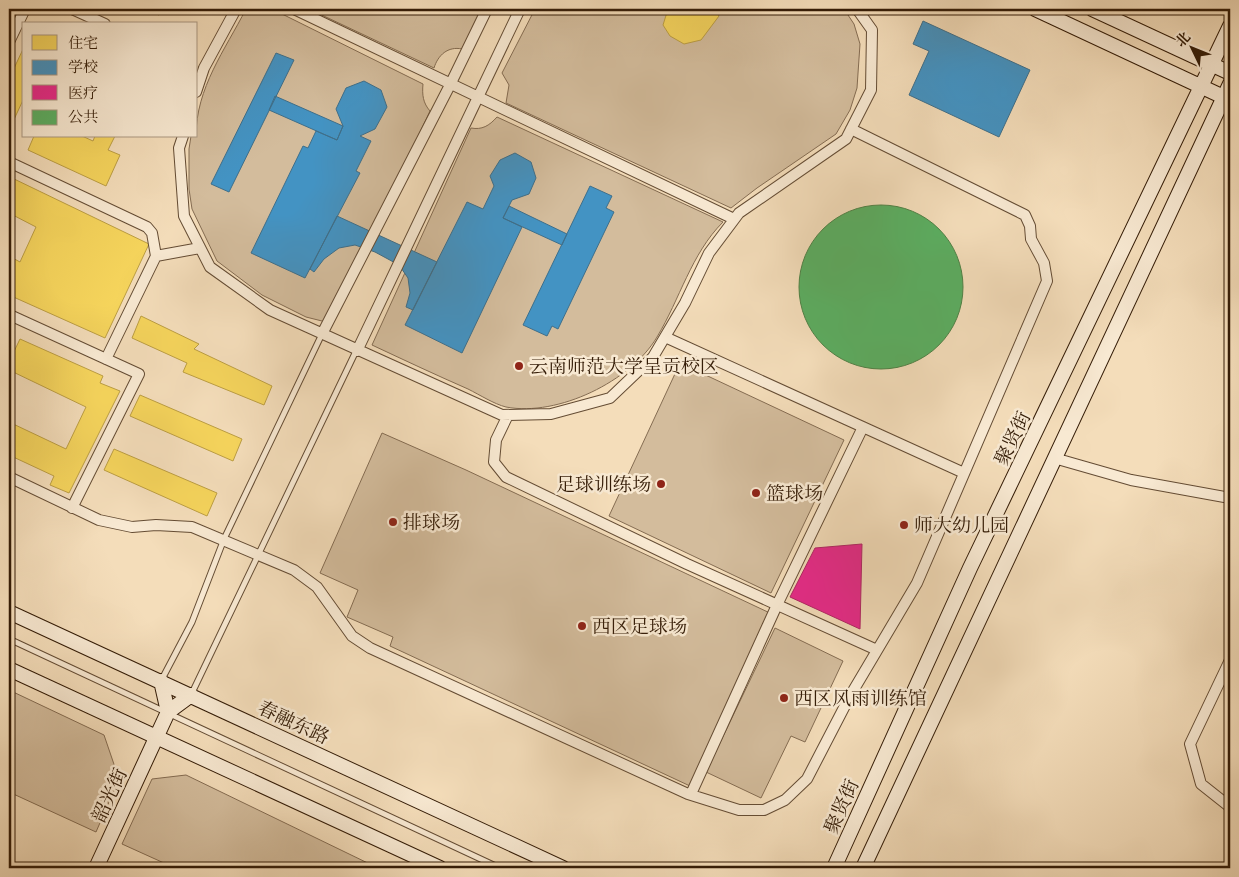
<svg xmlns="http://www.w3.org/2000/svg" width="1239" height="877" viewBox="0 0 1239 877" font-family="'IM FELL Great Primer','Noto Serif SC',serif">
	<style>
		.green { fill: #d3bc9c; stroke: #846c52 }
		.homes { fill: #f6d55c; stroke: #bc9e42 }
		.schools { fill: #4393c3; stroke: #3e6f8b }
		.health { fill: #e7298a; stroke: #b12563 }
		.public { fill: #5aae61; stroke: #4f8246 }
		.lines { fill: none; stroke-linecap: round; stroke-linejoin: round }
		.lane-casing { stroke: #644c34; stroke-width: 7 }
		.street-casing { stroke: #644c34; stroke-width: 12 }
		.secondary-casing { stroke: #341c07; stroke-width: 16 }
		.lane { stroke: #f8e9d2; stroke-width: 5 }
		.street { stroke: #f8e9d2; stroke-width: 10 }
		.secondary { stroke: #f8e9d2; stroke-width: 14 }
		.poi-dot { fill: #8f2418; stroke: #f8e9d2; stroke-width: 2 }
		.labels { text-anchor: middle; stroke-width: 5; stroke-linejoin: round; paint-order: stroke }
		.poi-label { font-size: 19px; fill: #341c07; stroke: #f8e9d2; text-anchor: start }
		.street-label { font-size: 19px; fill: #341c07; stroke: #f8e9d2 }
	</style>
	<rect width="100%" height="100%" fill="#f4ddba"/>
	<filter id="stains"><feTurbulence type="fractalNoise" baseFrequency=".004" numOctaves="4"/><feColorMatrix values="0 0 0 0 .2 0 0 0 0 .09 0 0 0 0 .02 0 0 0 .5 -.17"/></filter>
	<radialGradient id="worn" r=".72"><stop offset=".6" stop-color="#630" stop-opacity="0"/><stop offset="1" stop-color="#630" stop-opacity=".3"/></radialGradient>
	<path class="green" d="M246,9H272L423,84C422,95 423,103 430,111L330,323L306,317L262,295L217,261L192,209L189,189V149L191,136H196C196,88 225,50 246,9Z
		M309,9H483L462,49C448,46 438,55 434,68Z
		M535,9H844L854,24L860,44L857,88L850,110L836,134L757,188L731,208L506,103L509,85L502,73Z
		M497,117L723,222C691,254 680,299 657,337C631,381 558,417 506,407C494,404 480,395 468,389C436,375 404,360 372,345L471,128C482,130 489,126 497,117Z
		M680,363L844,440L771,593L609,516Z
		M382,433L466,470L772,614L690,786L390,646L393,637L347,617L358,590L320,573Z
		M775,628L843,661L805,742L791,736L761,798L706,772Z
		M9,690L104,735L119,779L96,832L9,792Z
		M186,775L378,868H175L122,844L152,779Z"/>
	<path class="homes" d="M145,9H162L159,15Z
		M668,9H715L719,16L701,40L684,44L670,36L663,25Z
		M24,47V98L10,128L9,79Z
		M34,136H82L93,141L95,136H115L108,150L120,155L106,186L28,150Z
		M10,177L149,244L105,338L9,295V256L20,262L36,227L9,213Z
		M141,316L199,344L194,349L272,386L264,405L183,372L187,363L132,338Z
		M20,339L103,376L100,383L120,391L69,493L50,485L54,476L9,455V422L66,449L86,407L9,370V362Z
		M140,395L242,439L233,461L130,416Z
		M114,449L217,493L207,516L104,470Z"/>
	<path class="schools" d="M923,21L1030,70L999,137L909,95L929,51L913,44Z
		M276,53L294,60L229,192L211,184Z
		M364,81L381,90L387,107L375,129L360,136L371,141L356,171L360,173L305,278L251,253L303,146L308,148L316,131L337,140L343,126L336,109L346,88Z
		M275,96L343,126L337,140L269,110Z
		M515,153L531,162L536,178L529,194L512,200L503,218L522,227L462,353L405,325L467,202L483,209L494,186L490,176L500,160Z
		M590,186L612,196L606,208L614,212L558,329L552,326L547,336L523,325Z
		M509,206L567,234L562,245L503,218Z
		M337,216L437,262L413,310L406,307L410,293L408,278L399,265L375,252L355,245L339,248L324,259L314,272L310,269Z"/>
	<path class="health" d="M862,544L860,629L790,597L815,548Z"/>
	<path class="public" d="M799 287a82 82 0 1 1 164 0a82 82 0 1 1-164 0Z"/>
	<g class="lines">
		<g class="lane-casing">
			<path id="lane" d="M9,639L500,868
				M161,681L192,622L224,539L322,334
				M191,695L356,351"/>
		</g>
		<g class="street-casing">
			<path id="street" d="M72,9L105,24
				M294,9L734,219
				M9,42L25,9
				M196,92L204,68L236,9
				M183,136L179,148L184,216L210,267L270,310L502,415L551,414L610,398L653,357L685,303L709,253L739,213L846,139L871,90L872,30L857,9
				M9,162L147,227L152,233L156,256L106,359
				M156,256L200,248
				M12,316L139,374L72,508
				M322,334L450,85L487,9
				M665,337L964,473
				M357,351L520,9
				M508,415L496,440L494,462L506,477L687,564L877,650
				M1054,458L1131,480L1230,498
				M9,477L99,520L132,527L156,525L192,527L294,570L317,587L352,636L370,648L688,794L739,810H764L785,800L807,779L850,696L917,583L1047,281L1044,263L1031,239L1030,226L1025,215L851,129
				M1230,660L1190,744L1201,784L1230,807
				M691,794L777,605L863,427"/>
		</g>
		<g class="secondary-casing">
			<path id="secondary" d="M1035,9L1230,100
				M1092,9L1230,73
				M9,612L563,868
				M9,669L440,868
				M161,681L168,712
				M96,868L168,712L191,695
				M834,868L970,568L1230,26
				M863,868L1230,84"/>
		</g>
		<use href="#lane" class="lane"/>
		<use href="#street" class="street"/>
		<use href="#secondary" class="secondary"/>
	</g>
	<g class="poi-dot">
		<circle cx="519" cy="366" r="5"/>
		<circle cx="661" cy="484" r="5"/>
		<circle cx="756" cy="493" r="5"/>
		<circle cx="393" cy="522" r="5"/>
		<circle cx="904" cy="525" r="5"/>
		<circle cx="582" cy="626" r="5"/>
		<circle cx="784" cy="698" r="5"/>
	</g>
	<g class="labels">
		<g class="poi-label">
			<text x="529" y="373">云南师范大学呈贡校区</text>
			<text x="651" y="491" text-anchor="end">足球训练场</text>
			<text x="766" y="500">篮球场</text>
			<text x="403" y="529">排球场</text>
			<text x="914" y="532">师大幼儿园</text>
			<text x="592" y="633">西区足球场</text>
			<text x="794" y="705">西区风雨训练馆</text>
		</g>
		<g class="street-label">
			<text transform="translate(1012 438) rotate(-64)" y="7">聚贤街</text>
			<text transform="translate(294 722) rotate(25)" y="7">春融东路</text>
			<text transform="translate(109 795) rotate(-65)" y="7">韶光街</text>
			<text transform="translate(841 806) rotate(-66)" y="7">聚贤街</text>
		</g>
	</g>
	<rect width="1239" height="877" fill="none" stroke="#f4ddba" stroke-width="30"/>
	<rect x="10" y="10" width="1219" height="857" fill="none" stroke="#341c07" stroke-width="2.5"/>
	<rect x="15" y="15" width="1209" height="847" fill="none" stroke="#341c07"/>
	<rect x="22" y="22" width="175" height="115" fill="#f8e9d2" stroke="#aa9781"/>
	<rect x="32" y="35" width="25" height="15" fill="#f6d55c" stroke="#aa9781"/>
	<text x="68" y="48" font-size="15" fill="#341c07">住宅</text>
	<rect x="32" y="60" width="25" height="15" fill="#4393c3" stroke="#aa9781"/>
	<text x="68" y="72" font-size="15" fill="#341c07">学校</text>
	<rect x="32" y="85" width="25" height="15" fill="#e7298a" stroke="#aa9781"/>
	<text x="68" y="98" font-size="15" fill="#341c07">医疗</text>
	<rect x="32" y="110" width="25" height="15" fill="#5aae61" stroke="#aa9781"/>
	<text x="68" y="122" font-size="15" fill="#341c07">公共</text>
	<g transform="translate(1192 48) rotate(313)" stroke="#f8e9d2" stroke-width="4" paint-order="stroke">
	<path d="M0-4L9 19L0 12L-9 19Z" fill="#341c07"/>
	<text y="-8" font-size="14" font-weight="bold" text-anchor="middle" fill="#341c07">北</text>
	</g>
	<rect width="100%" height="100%" filter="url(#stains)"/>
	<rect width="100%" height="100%" fill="url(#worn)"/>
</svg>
